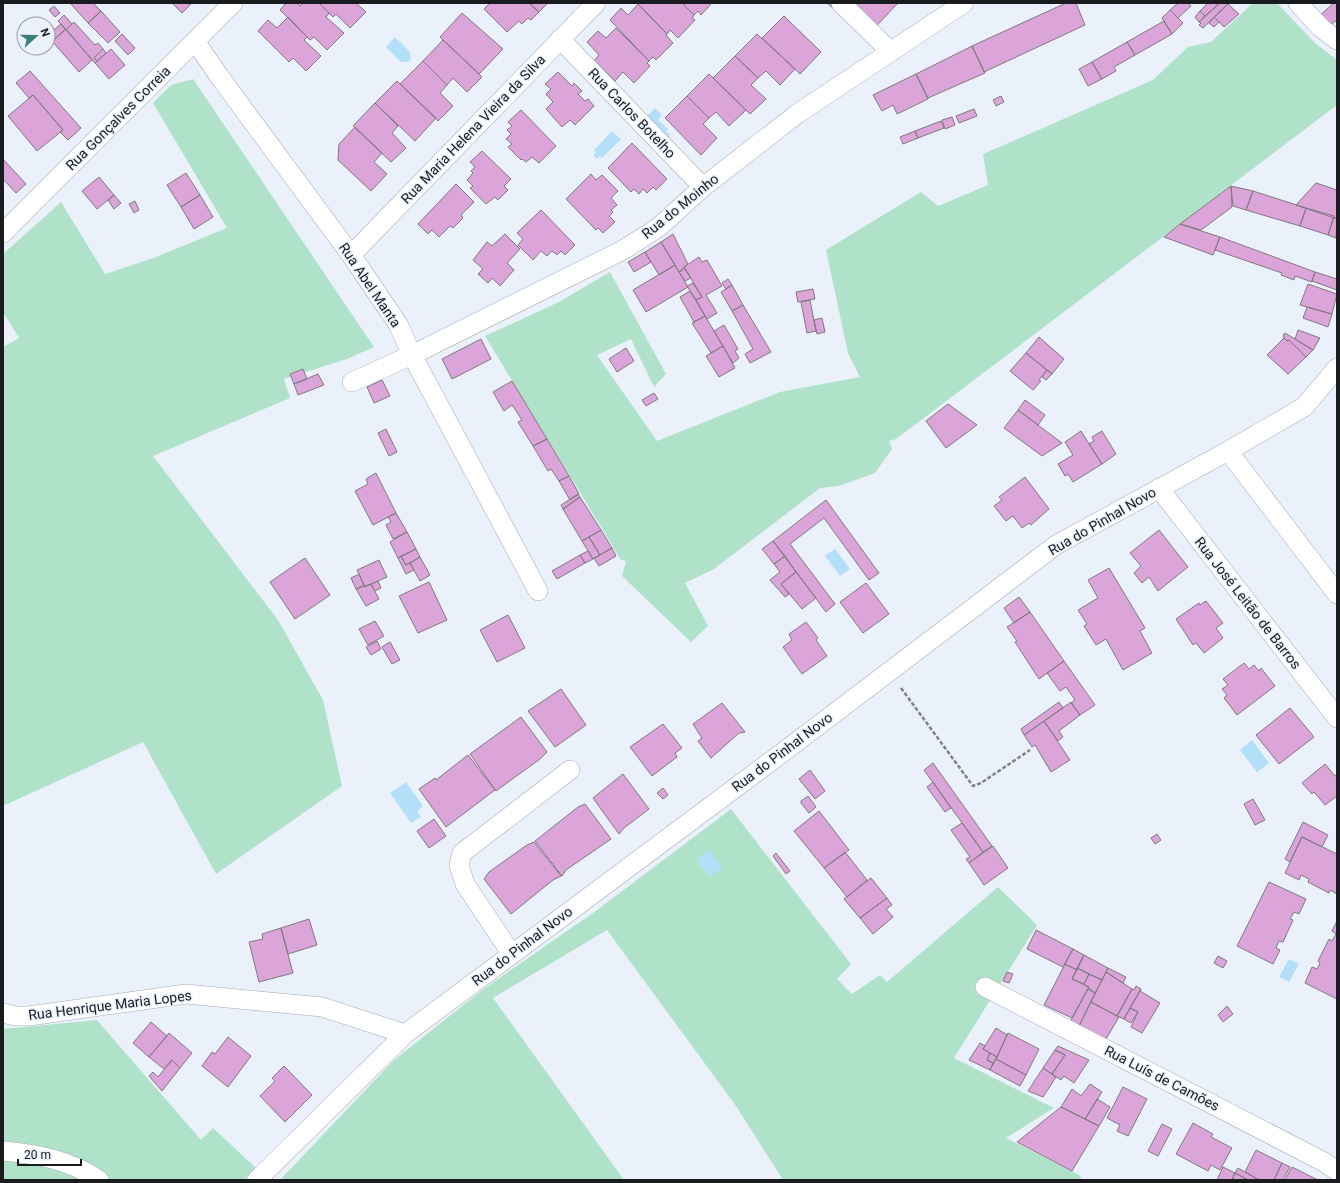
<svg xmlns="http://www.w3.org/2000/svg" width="1340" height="1183" viewBox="0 0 1340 1183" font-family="Roboto,sans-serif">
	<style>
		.green { fill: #b0e2ca }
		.water { fill: #b3e0f8 }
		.building { fill: #dba5da; stroke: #807880 }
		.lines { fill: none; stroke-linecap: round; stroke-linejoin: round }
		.street-casing { stroke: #a5abb5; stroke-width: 20 }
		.path { stroke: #7f848b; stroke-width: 2.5; stroke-dasharray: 4 2; stroke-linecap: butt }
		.street { stroke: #fff; stroke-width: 19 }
		.labels { text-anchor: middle; stroke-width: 3; stroke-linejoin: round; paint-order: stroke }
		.street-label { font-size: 14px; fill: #191b1f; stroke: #eaf1fb }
	</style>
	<rect width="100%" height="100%" fill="#eaf1fb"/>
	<path class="green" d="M1253,3H1277L1315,43L1337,60V105L945,402L896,439L889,441L892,449L875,473L839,486L820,488L714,569L685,583L708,626L691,642L622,576L626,561L621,560L485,336L559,302L610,272L666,374L654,387L631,339L597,355L657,441L780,392L860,377L848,353L826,250L921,192L938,206L988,185L983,154L1153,80L1188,47L1211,42Z
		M193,79L374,347L347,359L284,379L290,398L153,456L278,620L323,700L342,786L216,874L143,742L3,806V347L19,338L3,312V254L61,202L105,274L156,257L227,228L153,103L171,85Z
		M731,809L851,964L837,979L852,994L880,975L887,982L998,887L1037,925L954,1058L1054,1108L1006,1138L1081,1176L1080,1180H783L736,1106L607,930L493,998L624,1180H280L393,1061L485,988L593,913Z
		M97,1020L201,1140L213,1128L256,1168L244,1180H3V1029Z"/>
	<path class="water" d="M395,37L410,52L411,59L408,62H401L386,47Z
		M655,108L662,115L658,120L668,129L666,132L670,134L669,137H666L665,133L662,135L645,118Z
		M612,131L621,139L602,158L600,156L597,159L593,155L596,152L594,150Z
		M835,549L850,569L840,576L825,556Z
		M1252,740L1269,763L1257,772L1240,750Z
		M406,782L423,806L417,811L421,817L411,823L390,793Z
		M709,850L723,867L710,877L696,860Z
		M1289,959L1299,964L1289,982L1279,977Z"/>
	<path class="building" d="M70,3H93L101,11L88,23Z
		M172,3H192L182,13Z
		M286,3H297L300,6L303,3H319L329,13L326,17L344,33L327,50L314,37L310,40L280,10Z
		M319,3H356L366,12L350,28L336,14L333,17Z
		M490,3H529L539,12L531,20L528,18L522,24L519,21L507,32L484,9Z
		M529,3H546L547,4L539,12Z
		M637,3H682L694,15L692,18L695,20L678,38L670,30L667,34Z
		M682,3H712L701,15L698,11L694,15Z
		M827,3H898L864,39L851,26L853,25L835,7L834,9Z
		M1066,3H1076L1085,25L984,72L972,46Z
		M1178,3H1188L1191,6L1178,18L1170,10Z
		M1208,3H1220L1205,16L1200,11Z
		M1220,3H1229L1203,28L1199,25L1201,23L1199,22Z
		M1334,3H1337V20L1329,26L1319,16Z
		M638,4L667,34L666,35L673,43L656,60L653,57L649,61L610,20L621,8L628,15Z
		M1228,4L1239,14L1224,27L1214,17Z
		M54,6L60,13L55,17L49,10Z
		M1170,10L1183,23L1172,34L1162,18Z
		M101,11L120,32L108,43L88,23Z
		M1200,11L1205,16L1199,22L1195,17Z
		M462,13L503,49L479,74L440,37Z
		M64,15L72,24L66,30L58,21Z
		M784,16L821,52L800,74L762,38Z
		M288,17L307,37L304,40L321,56L306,71L293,58L289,62L258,31L268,20L277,28Z
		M1214,17L1219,22L1214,27L1209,23Z
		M1164,21L1172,34L1135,55L1127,42Z
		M74,22L95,45L98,43L103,49L94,58L97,61L95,63L66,30Z
		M61,24L66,29L54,40L49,34Z
		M616,28L649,61L647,63L650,66L634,83L623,72L615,81L594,61L599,55L587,42L598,31L606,38Z
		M66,29L92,60L79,72L52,41Z
		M122,34L135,48L128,55L115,41Z
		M757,34L795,69L780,85L766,71L758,78L735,56Z
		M443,40L482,77L467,92L453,78L447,85L423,61Z
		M1127,42L1135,55L1114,67L1116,71L1102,79L1092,62Z
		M972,46L985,73L928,98L916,74Z
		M103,49L106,53L97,61L94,58Z
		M111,49L125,65L109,79L95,63Z
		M735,56L758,78L751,85L766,99L750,114L713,78Z
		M423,61L447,85L440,93L453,106L438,121L400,84Z
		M1092,62L1102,79L1088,86L1079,69Z
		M30,71L81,128L68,140L60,132L63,130L33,95L29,98L16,83Z
		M558,72L572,86L574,83L582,91L578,94L585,101L588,99L594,106L575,125L570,120L562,127L546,109L553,102L546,94L551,89L545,84Z
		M709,74L746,110L729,126L716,112L709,118L687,96Z
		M916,74L928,99L897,114L893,105L882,111L873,95Z
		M397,81L436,118L415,141L375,103Z
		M33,95L63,130L37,151L8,116Z
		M687,96L709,118L703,124L717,138L701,155L665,118Z
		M1001,96L1004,102L996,106L993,100Z
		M375,103L398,126L392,133L406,148L391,162L353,126Z
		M974,109L977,116L959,123L956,116Z
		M521,110L556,146L539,163L532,157L526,162L522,159L521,160L508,147L512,144L506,139L511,134L507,130L512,126L508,122Z
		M952,117L955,125L945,129L942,120Z
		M941,121L944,128L918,138L915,131Z
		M355,127L382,153L374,162L387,174L371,191L338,160L339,144Z
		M915,131L918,138L903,144L900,137Z
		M632,143L667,179L656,190L653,187L647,193L643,189L639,194L634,189L631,192L608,168Z
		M482,151L511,179L504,186L508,190L498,200L495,197L486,204L470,188L473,186L467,180L473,173L471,171L475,167L470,162Z
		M3,159L26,184L16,193L3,179Z
		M186,173L200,195L181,207L167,185Z
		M591,174L596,180L602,175L618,191L611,198L617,205L611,210L613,212L609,216L615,222L603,233L598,228L596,230L566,199Z
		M99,177L114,195L97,209L82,191Z
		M1316,183L1337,190V219L1296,205Z
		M456,184L474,202L461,215L463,218L453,228L450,226L439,237L432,230L428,234L418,224Z
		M1231,186L1253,191L1246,210L1233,206Z
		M1231,186L1232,207L1201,230L1180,224Z
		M1253,191L1306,208L1300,226L1246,210Z
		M114,195L121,203L114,209L108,200Z
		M200,195L213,217L194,229L181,207Z
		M135,201L139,210L134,213L129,204Z
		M1306,208L1334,216L1328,235L1300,226Z
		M541,210L575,245L565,255L561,251L557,255L552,251L547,256L541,251L533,260L518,245L523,239L517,233Z
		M1334,217L1337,219L1336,238L1328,235Z
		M1180,224L1220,237L1213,255L1164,237Z
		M505,234L520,249L507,263L514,270L500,286L492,278L488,283L478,274L483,269L473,260L487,242L492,246Z
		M673,234L688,264L679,272L661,242Z
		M1220,237L1315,272L1312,282L1295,276L1294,280L1281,275L1282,273L1215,250Z
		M661,242L675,265L659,275L645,252Z
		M645,252L651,262L634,272L628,262Z
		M699,257L702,262L707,260L722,286L706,295L717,313L707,319L696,300L702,297L684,267Z
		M675,265L688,287L646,312L633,290Z
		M685,269L691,278L685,281L679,272Z
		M1315,272L1337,279V290L1312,281Z
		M728,279L732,285L726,289L722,283Z
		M693,283L702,297L696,300L687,286Z
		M1308,284L1337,294L1332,314L1300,305Z
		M732,285L743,305L732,311L721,292Z
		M813,289L815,299L798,302L796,292Z
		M690,291L705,316L694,322L680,297Z
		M810,300L816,331L807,333L801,302Z
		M743,305L771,352L750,363L745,354L753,349L732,311Z
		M1307,307L1332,314L1328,327L1303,318Z
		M705,316L723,346L711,353L692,323Z
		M822,318L825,332L817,334L814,320Z
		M724,325L738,349L735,351L739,358L733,363L714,331Z
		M1298,330L1320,338L1313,350L1295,339Z
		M1285,333L1295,339L1313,350L1306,357L1289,340L1287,341L1284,338L1283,335Z
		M1039,337L1064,359L1052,374L1026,353Z
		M1284,338L1287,341L1289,340L1306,357L1288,374L1267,355Z
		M481,339L491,359L452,379L442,359Z
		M723,346L735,368L719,377L706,356Z
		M626,348L634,361L617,372L609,359Z
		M1026,353L1047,370L1039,380L1041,381L1033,390L1010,371Z
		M303,369L307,379L294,384L290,374Z
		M1047,370L1052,374L1046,380L1042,377Z
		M318,374L324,385L298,395L294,384Z
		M382,380L390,396L374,403L367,387Z
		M512,381L547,439L533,446L518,422L522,420L512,405L504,411L493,392Z
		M654,393L658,399L646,406L642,400Z
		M1025,400L1045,415L1038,425L1018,410Z
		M948,404L977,425L946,448L926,421Z
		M1018,410L1062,443L1042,456L1004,428Z
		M386,429L397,452L389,456L378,433Z
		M1081,431L1102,464L1073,482L1068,474L1065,476L1058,464L1073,455L1065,442Z
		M1102,431L1116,454L1102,464L1089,444L1094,441L1092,437Z
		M547,439L569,476L559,481L551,469L548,471L533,446Z
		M376,473L396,513L373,525L355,491L368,484L366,479Z
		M569,476L579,494L570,500L559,481Z
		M1025,477L1049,509L1031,525L1029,523L1022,528L1013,516L1006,521L994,506L1002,500L999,497Z
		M578,494L580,497L563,509L561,505Z
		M580,497L601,530L582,541L563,509Z
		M826,500L879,573L869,580L824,518L790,544L835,604L826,612L773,541Z
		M396,513L407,532L393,539L386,525L391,522L388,517Z
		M601,530L612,548L600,555L589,537Z
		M1159,530L1188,567L1158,591L1149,577L1142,583L1134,573L1141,566L1130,553Z
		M407,532L416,549L398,558L390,542Z
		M589,537L600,555L593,559L582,541Z
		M773,541L785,556L774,564L762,549Z
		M612,548L616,556L599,566L594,558Z
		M416,549L420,557L406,565L401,556Z
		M588,551L593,559L585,563L580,555Z
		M580,555L585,563L557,579L552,571Z
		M401,556L406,565L410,563L414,570L406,574L398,558Z
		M785,556L796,572L781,584L789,594L785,597L770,580L780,572L774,564Z
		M420,557L430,575L420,581L410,563Z
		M305,558L330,595L295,619L270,582Z
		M379,560L387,577L365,587L357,570Z
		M1109,568L1145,628L1140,631L1152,653L1123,670L1106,639L1096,645L1084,626L1087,624L1078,610L1098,598L1088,580Z
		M796,572L816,598L802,609L781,584Z
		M359,574L364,585L356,589L351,578Z
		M378,581L381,588L375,591L371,584Z
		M429,582L447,620L418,633L399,596Z
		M866,583L889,614L863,633L840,602Z
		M371,584L379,599L366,606L356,589Z
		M1019,597L1030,612L1014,623L1004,608Z
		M1206,601L1223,623L1216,628L1223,638L1204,653L1196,643L1193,645L1176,619L1199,603L1200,605Z
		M1030,612L1064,661L1039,679L1015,642L1017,641L1007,627Z
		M508,615L525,648L497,662L480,630Z
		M375,621L384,636L368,645L359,629Z
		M806,622L818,638L816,640L827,656L802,674L783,647L792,640L789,634Z
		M377,641L381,649L371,655L366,647Z
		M390,642L400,660L392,664L382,647Z
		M1064,661L1095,705L1080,715L1071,703L1075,700L1066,687L1060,691L1047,673Z
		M1244,663L1249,669L1254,665L1259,671L1261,668L1275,686L1237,715L1224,698L1227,695L1222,689L1228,685L1223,679Z
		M561,689L586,725L555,747L528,711Z
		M1059,702L1063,708L1024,735L1021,729Z
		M1071,702L1080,715L1059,731L1063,737L1058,741L1044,721Z
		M722,703L745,732L739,733L711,758L698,741L702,738L693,724Z
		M1290,708L1314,737L1279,764L1256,735Z
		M521,717L547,752L540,759L496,791L470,754Z
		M1044,721L1070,760L1051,772L1035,745L1032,747L1024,735Z
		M663,724L682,748L675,753L677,757L652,776L630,747Z
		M468,755L495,790L446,827L419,789L435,778L436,780Z
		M933,763L992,846L983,852L924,770Z
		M1325,764L1335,776L1337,775V796L1325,805L1314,792L1312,794L1302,783Z
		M810,770L825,791L815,799L799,779Z
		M623,774L649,809L624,828L619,834L593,798Z
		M933,782L951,808L945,812L927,787Z
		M663,788L668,795L663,799L657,793Z
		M808,796L816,807L809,813L801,803V801Z
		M1253,799L1265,820L1255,825L1244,804Z
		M585,804L611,839L566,870L562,876L535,841L578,807Z
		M819,811L849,850L824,868L794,831Z
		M434,819L446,836L429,848L417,831Z
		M1303,822L1328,835L1322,847L1302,837L1290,862L1285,859Z
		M962,823L983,852L969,863L966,859L970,857L951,830Z
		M1157,834L1161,840L1155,844L1151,838Z
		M1302,837L1337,854V894L1330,890L1329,893L1308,882L1309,879L1301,875L1299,880L1285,873Z
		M534,842L561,876L553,880L511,914L484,879L489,872L527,845Z
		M993,846L1008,868L984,885L969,863Z
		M845,852L867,880L847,897L824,868Z
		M776,853L790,871L786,874L773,856Z
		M871,878L887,898L860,918L844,899Z
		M1269,882L1306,899L1299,914L1294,912L1290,919L1293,920L1283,942L1279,941L1276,948L1280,950L1273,964L1237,946Z
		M887,898L892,905L886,909L893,917L873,934L860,918Z
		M309,919L317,945L288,954L281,928Z
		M1337,921V999L1305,983L1312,967L1317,969L1320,963L1318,961L1329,939L1332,941L1336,934L1332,931Z
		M281,928L293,973L259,982L249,942L263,939L262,934Z
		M1036,930L1073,949L1063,967L1027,949Z
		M1073,949L1084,955L1077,970L1065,964Z
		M1084,955L1108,968L1102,980L1077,968Z
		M1218,956L1227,961L1223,968L1214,963Z
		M1065,964L1077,970L1072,979L1089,987L1072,1018L1044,1005Z
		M1077,968L1089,974L1084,984L1072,979Z
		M1108,968L1126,977L1123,983L1106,972Z
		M1007,972L1013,974L1009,983L1003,981Z
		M1106,972L1132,989L1117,1016L1091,1002Z
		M1089,974L1102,980L1095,993L1084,984Z
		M1136,986L1141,989L1124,1019L1117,1016L1132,989L1134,990Z
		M1088,989L1095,993L1079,1026L1069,1024Z
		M1141,989L1140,991L1160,1003L1142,1033L1131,1027L1138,1012L1130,1008Z
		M1091,1002L1119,1017L1106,1039L1079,1026Z
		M1227,1006L1233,1014L1223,1022L1218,1015Z
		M1130,1008L1138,1012L1131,1023L1124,1019Z
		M151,1022L167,1036L149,1057L133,1043Z
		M996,1028L1007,1035L997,1057L983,1049Z
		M169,1033L192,1053L180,1068L172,1060L164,1069L149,1057Z
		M1008,1033L1039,1049L1026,1075L996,1059Z
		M228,1037L251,1056L228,1087L202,1066L212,1052L215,1054Z
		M980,1043L985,1046L983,1049L990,1053L987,1060L993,1063L990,1070L969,1060Z
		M1058,1046L1089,1060L1074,1083L1064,1076L1061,1080L1052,1074L1065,1055L1055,1050Z
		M1055,1050L1065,1055L1052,1074L1043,1068Z
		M990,1053L997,1057L993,1063L987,1060Z
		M996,1059L1026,1075L1020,1086L990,1070Z
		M172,1060L180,1068L162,1091L149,1076L153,1072L158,1077Z
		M284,1066L312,1095L285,1122L260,1096L275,1081L272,1078Z
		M1043,1068L1056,1077L1043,1097L1028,1091Z
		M1090,1084L1102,1092L1085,1119L1061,1107L1072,1089L1081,1096Z
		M1123,1087L1147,1099L1128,1136L1117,1131L1120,1125L1107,1118Z
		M1097,1099L1110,1107L1099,1126L1085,1119Z
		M1061,1107L1099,1126L1072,1171L1017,1142Z
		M1193,1123L1213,1134L1211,1137L1232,1148L1220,1170L1211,1165L1208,1171L1176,1154Z
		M1162,1124L1172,1129L1158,1156L1148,1151Z
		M1256,1150L1282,1163L1274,1180H1259L1245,1172Z
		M1282,1163L1290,1167L1283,1180H1274Z
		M1223,1167L1235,1173L1232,1180H1217Z
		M1292,1167L1318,1180H1285Z
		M1238,1168L1259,1180H1248L1235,1173Z
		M1235,1173L1248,1180H1232Z"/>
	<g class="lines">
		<g class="street-casing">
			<path id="street" d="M841,3L891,52
				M1298,3L1321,28L1337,40
				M560,39L703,187
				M195,41L219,76L351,255L398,324L412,355L538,591
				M3,233L233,3
				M351,255L596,3
				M352,382L412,355L623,250L659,227L703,187L797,114L964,3
				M1228,451L1337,594
				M1159,488L1337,718
				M511,953L465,884L459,865L462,853L570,770
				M985,987L1324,1162L1337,1171
				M3,1013L15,1016H29L186,994L322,1007L405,1034
				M3,1151C37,1154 70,1160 99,1180
				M257,1180L405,1034L774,759L1056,545L1228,451L1304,407L1337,368"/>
		</g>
		<path class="path" d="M901,688L973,786L981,783L1030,750"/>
		<use href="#street" class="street"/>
	</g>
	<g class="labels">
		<g class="street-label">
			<text transform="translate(632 113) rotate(46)" y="5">Rua Carlos Botelho</text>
			<text transform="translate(118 118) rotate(-45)" y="5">Rua Gonçalves Correia</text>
			<text transform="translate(473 129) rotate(-46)" y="5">Rua Maria Helena Vieira da Silva</text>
			<text transform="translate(680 206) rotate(-39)" y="5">Rua do Moinho</text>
			<text transform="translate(370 285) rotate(56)" y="5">Rua Abel Manta</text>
			<text transform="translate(1102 521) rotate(-30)" y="5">Rua do Pinhal Novo</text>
			<text transform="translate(1248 603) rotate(52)" y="5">Rua José Leitão de Barros</text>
			<text transform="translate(782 752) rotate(-37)" y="5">Rua do Pinhal Novo</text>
			<text transform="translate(522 946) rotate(-37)" y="5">Rua do Pinhal Novo</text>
			<text transform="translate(110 1005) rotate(-7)" y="5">Rua Henrique Maria Lopes</text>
			<text transform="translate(1162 1078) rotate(27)" y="5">Rua Luís de Camões</text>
		</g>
	</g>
	<rect width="1340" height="1183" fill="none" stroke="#191b1f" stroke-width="8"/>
	<g transform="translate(36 36) rotate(69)"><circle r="19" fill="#eaf1fb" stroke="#969ba3"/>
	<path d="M0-3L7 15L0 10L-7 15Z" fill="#39807a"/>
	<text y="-6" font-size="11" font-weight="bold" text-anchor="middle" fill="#191b1f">N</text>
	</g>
	<path d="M18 1159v6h63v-6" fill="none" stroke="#191b1f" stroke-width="2"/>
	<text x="24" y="1159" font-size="12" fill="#191b1f" stroke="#eaf1fb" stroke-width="3" paint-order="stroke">20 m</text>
</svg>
